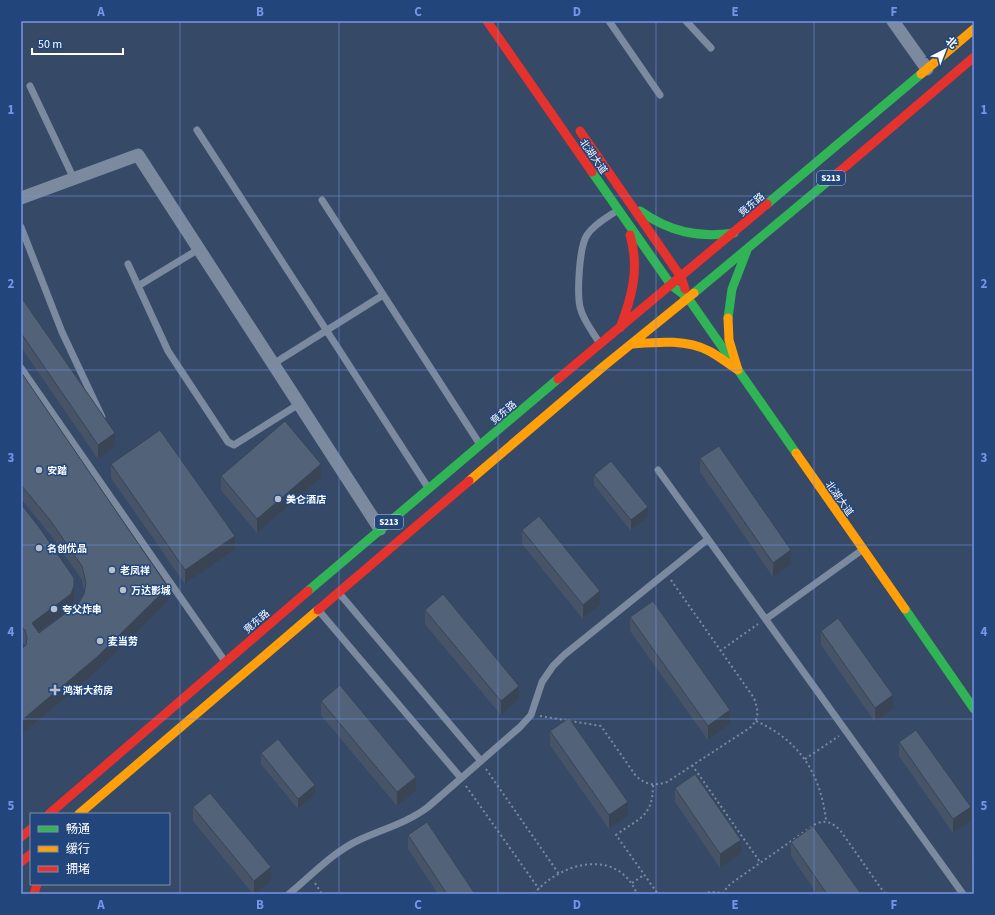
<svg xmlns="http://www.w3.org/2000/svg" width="995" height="915" viewBox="0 0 995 915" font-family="'Source Sans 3','Noto Sans SC',sans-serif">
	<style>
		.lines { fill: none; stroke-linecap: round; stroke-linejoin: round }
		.path { stroke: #7b8a9f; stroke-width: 2; stroke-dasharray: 2 3; stroke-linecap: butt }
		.lane { stroke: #7b8a9f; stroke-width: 7 }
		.street { stroke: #7b8a9f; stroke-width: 13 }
		.fast { stroke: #30b455; stroke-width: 9 }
		.slow { stroke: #ff9f0a; stroke-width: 9 }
		.jam { stroke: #e5322d; stroke-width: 9 }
		.wall { fill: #475468 }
		.shaded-wall { fill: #394555 }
		.building { fill: #526279; stroke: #394555 }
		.grid { fill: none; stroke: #7795e8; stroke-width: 1; stroke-opacity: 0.55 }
		.poi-dot { fill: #b9c0ca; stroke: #22467c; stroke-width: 1.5 }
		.labels { text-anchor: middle; stroke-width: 3; stroke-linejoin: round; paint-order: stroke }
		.shield { fill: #22467c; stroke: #bdc8d8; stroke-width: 1 }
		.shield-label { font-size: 9px; font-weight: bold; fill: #fff }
		.street-label { font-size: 10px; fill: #fff; stroke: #22467c }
		.poi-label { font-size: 10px; font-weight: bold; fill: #fff; stroke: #22467c; text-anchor: start }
		.neatline { fill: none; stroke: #7795e8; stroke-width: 1.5 }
		.grid-label { font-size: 13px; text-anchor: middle; font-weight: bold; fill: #7795e8 }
	</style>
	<rect width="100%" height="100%" fill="#364a68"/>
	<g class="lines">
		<path class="path" d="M720,651L758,624
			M540,716L601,726L636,776C646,785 654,786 667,782L751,727C760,717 758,710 754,698L671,580
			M756,721C800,741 820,773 826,820
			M805,759L839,736
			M692,765L760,862
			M486,769L559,874
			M653,785C653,817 639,818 616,835L658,894
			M466,786L539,889
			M315,883L322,894
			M632,883L644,875
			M534,894C560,862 618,847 637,894
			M703,894L710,892L723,893
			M723,894L727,887L733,882L817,823C828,820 832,823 840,830L885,894"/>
		<path class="lane" d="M609,21L660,95
			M686,21L711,48
			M30,86L74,179
			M197,130L427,486
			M322,200L479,443
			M21,227L62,332L102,417
			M128,264L168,351L228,442L234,445L299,404
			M138,286L199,249
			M599,342C592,331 583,320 580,307C577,293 579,247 587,235C594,224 608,217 618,210
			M273,364L383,295
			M21,368L224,660
			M658,470L708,539
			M339,593L481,761
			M320,612L461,778
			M766,619L862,550
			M289,894C311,876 333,852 359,840C383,829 407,823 428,807L520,727L531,715L542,682L553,666L564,655L708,539L963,894"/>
		<path class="street" d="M893,21L927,69
			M21,198L138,155L380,529"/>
		<path class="fast" d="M592,172L671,285L688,298L796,453
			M767,204L921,74
			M640,211C670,232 698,238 734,233
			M694,293L839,172
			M728,318L732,289L747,250
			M308,591L558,379
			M905,609L974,709"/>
		<path class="slow" d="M921,74L974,29
			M632,344C657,342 686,339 709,351C719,356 728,364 738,370L729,340L728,318
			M796,453L905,609
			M469,481L604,366L694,293
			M79,814L318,610"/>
		<path class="jam" d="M487,21L592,172
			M580,131L681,277L685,289
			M839,172L974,57
			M620,328C632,297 640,268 630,235
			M558,379L767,204
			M318,610L469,481
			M49,814L308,591
			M21,837L31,829
			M21,862L31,854
			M34,894L37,884"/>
	</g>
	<path class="wall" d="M21,297L115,447L98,459L21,347Z
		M21,372L168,601L97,671L21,735V649L25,646L21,640V504L74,600L71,608L39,632V633L78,604L84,594V591L82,580L50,534L21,499Z
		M700,458L791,564L773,577L700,472Z
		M111,464L235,550L185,584L111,478Z
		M594,475L648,517L631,531L594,485Z
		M221,476L321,478L257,533L221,490Z
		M522,530L600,605L583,619L522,544Z
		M425,610L519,699L501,715L425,624Z
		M630,617L730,724L708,740L630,631Z
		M821,631L893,709L875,722L821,645Z
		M321,701L416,791L397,806L321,715Z
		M550,731L628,816L609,829L550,745Z
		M899,742L971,821L953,833L899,756Z
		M261,753L315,795L298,809L261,764Z
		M675,788L741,854L720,868L675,802Z
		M193,807L271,881L256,894H253L193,821Z
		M408,835L475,894H438L408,849Z
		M791,842L861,894H817L791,856Z
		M974,847V864L972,862V848Z"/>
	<path class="shaded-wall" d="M115,433V447L98,459V445Z
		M321,464V478L257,533V519Z
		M648,507V517L631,531V520Z
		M235,536V550L185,584V570Z
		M791,550V564L773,577V563Z
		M74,586V600L71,608L32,637V623Z
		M168,587V601L97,671L21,735V721Z
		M600,591V605L583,619V605Z
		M519,686V699L501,715V701Z
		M893,695V709L875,722V708Z
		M730,710V724L708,740V726Z
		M416,777V791L397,806V792Z
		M315,785V795L298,809V799Z
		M628,802V816L609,829V815Z
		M971,807V821L953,833V819Z
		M741,840V854L720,868V854Z
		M271,867V881L256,894H254V881Z"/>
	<path class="building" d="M21,297L115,433L98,445L21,333Z
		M21,372L168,587L97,657L21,721V649L26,645L27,638L25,630L21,626V504L39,527L74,578V586L71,594L32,623L39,633L78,604L84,594L86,583L82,566L50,520L21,485Z
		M285,421L321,464L257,519L221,476Z
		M160,430L235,536L185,570L111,464Z
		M719,446L791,550L773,563L700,458Z
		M611,461L648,507L631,520L594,475Z
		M539,516L600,591L583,605L522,530Z
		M443,594L519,686L501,701L425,610Z
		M653,601L730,710L708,726L630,617Z
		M838,618L893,695L875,708L821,631Z
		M340,685L416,777L397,792L321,701Z
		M569,718L628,802L609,815L550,731Z
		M916,730L971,807L953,819L899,742Z
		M278,739L315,785L298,799L261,753Z
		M695,774L741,840L720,854L675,788Z
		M210,793L271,867L254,881L193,807Z
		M427,822L475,894H447L408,835Z
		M813,826L861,894H827L791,842Z"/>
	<path class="grid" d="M180,21V894M339,21V894M498,21V894M656,21V894M814,21V894M21,196H974M21,370H974M21,545H974M21,719H974"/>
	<g class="poi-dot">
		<circle cx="39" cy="470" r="4"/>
		<circle cx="278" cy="499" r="4"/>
		<circle cx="39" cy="548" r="4"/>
		<circle cx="112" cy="570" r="4"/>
		<circle cx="123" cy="590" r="4"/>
		<circle cx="54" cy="609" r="4"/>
		<circle cx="100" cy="641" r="4"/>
		<path d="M53 684h4v4h4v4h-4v4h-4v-4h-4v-4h4z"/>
	</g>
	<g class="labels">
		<g class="shield">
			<rect x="817" y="171" width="28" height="14" rx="3"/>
			<rect x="375" y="515" width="28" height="14" rx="3"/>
		</g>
		<g class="shield-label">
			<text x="831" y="181">S213</text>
			<text x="389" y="525">S213</text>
		</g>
		<g class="street-label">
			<text transform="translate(594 156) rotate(55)" y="4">北湖大道</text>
			<text transform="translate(751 204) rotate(-40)" y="4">竟东路</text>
			<text transform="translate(503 412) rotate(-40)" y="4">竟东路</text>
			<text transform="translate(840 498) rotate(55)" y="4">北湖大道</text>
			<text transform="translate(256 621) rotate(-41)" y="4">竟东路</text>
		</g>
		<g class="poi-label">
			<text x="47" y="474">安踏</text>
			<text x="286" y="503">美仑酒店</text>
			<text x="47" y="552">名创优品</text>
			<text x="120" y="574">老凤祥</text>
			<text x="131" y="594">万达影城</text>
			<text x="62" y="613">夸父炸串</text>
			<text x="108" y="645">麦当劳</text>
			<text x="63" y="694">鸿渐大药房</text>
		</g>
	</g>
	<rect width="995" height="915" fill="none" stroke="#22467c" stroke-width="44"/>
	<rect x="30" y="813" width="140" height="72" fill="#22467c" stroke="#7a90b0"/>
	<rect x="38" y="826" width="20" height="6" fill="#30b455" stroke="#7a90b0"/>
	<text x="66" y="833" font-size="12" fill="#ffffff">畅通</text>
	<rect x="38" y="846" width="20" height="6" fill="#ff9f0a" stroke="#7a90b0"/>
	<text x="66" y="853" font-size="12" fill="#ffffff">缓行</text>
	<rect x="38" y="866" width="20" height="6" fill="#e5322d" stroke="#7a90b0"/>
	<text x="66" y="873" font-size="12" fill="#ffffff">拥堵</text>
	<g transform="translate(945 50) rotate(42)" stroke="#22467c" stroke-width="3" paint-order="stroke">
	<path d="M0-3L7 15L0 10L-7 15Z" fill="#ffffff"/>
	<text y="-6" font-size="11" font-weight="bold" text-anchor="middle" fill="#ffffff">北</text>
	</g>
	<path d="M32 48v6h91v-6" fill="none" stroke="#ffffff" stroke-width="2"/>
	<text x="38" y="48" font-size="12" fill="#ffffff" stroke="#22467c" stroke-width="3" paint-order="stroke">50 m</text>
	<rect x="22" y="22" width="951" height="871" class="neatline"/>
	<g class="grid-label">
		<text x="101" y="16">A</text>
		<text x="260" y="16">B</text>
		<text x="418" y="16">C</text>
		<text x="577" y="16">D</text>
		<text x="735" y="16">E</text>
		<text x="894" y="16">F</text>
		<text x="11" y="114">1</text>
		<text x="984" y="114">1</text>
		<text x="11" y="288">2</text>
		<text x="984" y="288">2</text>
		<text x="11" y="462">3</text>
		<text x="984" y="462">3</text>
		<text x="11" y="636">4</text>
		<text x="984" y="636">4</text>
		<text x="11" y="810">5</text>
		<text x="984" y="810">5</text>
		<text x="101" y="909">A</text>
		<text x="260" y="909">B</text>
		<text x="418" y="909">C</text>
		<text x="577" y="909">D</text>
		<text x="735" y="909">E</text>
		<text x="894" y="909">F</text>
	</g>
</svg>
